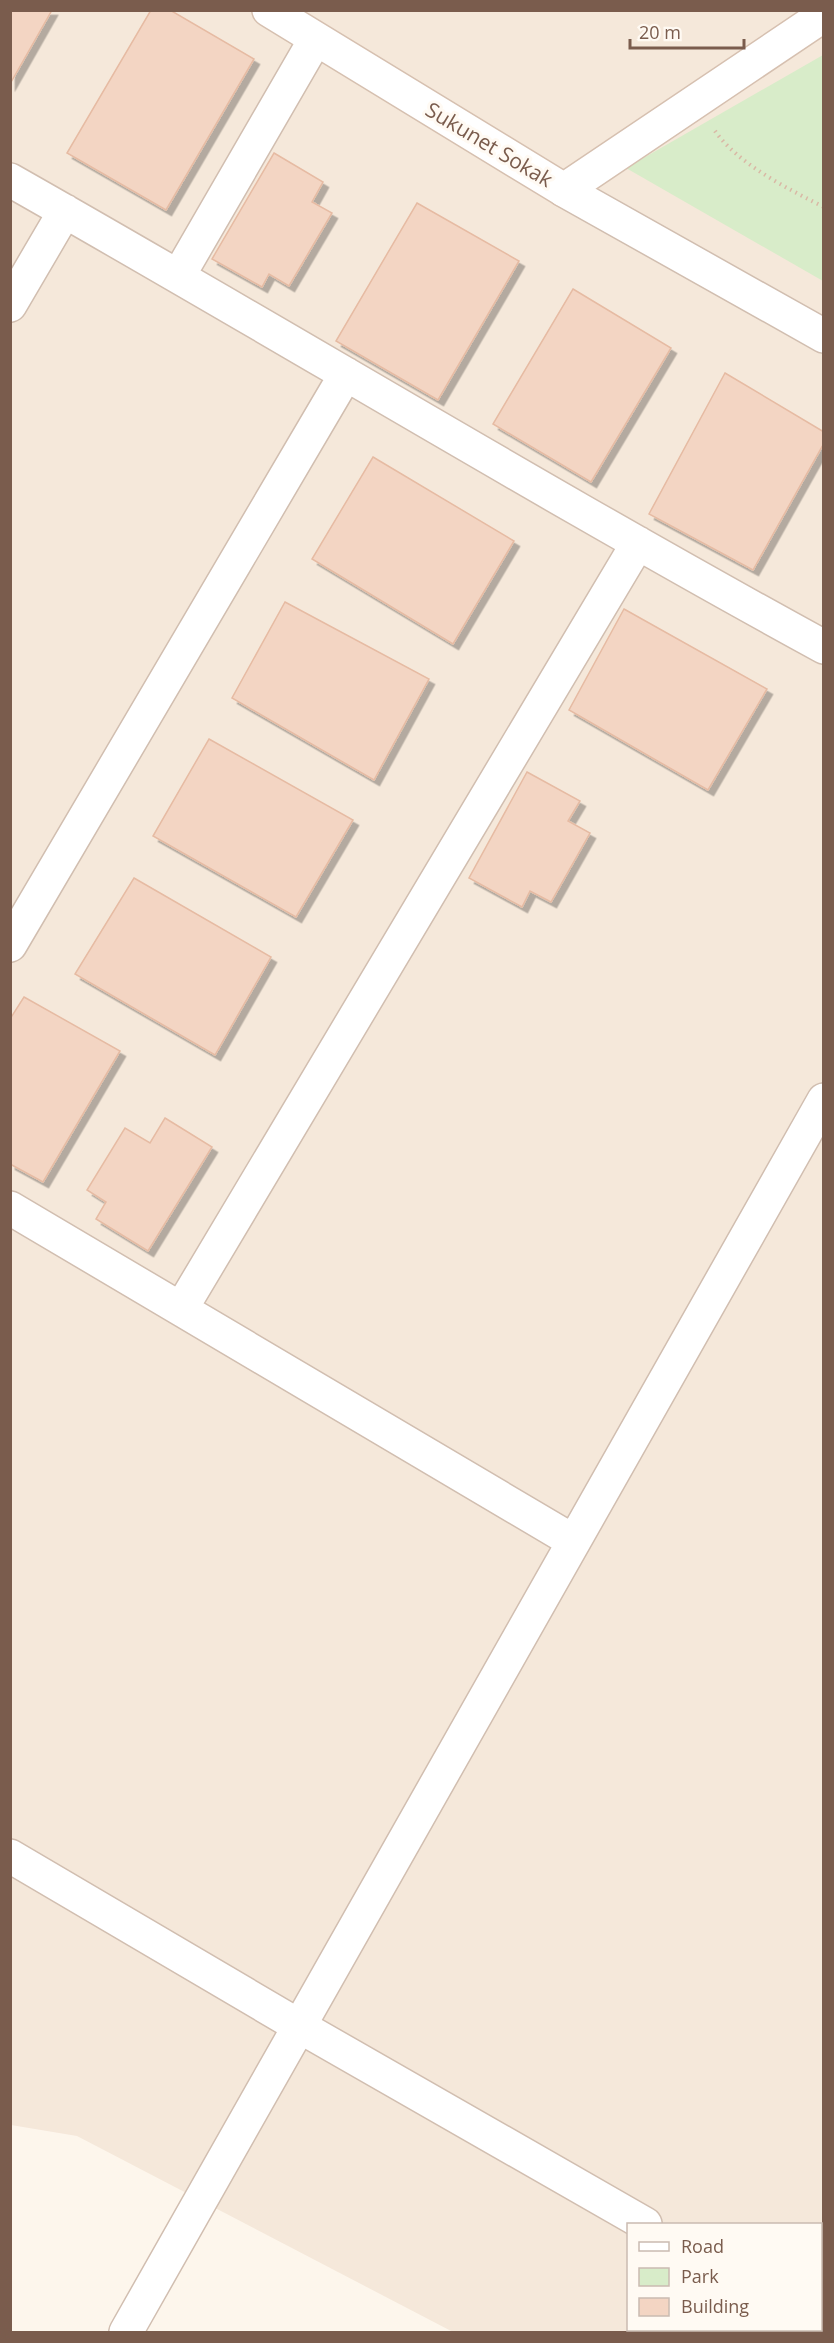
<svg xmlns="http://www.w3.org/2000/svg" width="834" height="2343" viewBox="0 0 834 2343" font-family="'Open Sans',sans-serif">
	<style>
		.residential { fill: #f5e8da; fill-rule: evenodd }
		.green { fill: #d8ecc9 }
		.building { fill: #f3d5c3; stroke: #e6bba3; stroke-width: 1.5; filter: url(#shadow) }
		.lines { fill: none; stroke-linecap: round; stroke-linejoin: round }
		.street-casing { stroke: #d1beb0; stroke-width: 36 }
		.secondary-casing { stroke: #d6c0b0; stroke-width: 36 }
		.path { stroke: #d9b8a5; stroke-width: 4; stroke-dasharray: 1.5 4.5; stroke-linecap: butt }
		.street { stroke: #fff; stroke-width: 33 }
		.secondary { stroke: #fff; stroke-width: 33 }
		.labels { text-anchor: middle; stroke-width: 6; stroke-linejoin: round; paint-order: stroke }
		.street-label { font-size: 21px; fill: #7a5c4d; stroke: #fffaf3 }
	</style>
	<defs>
		<filter id="shadow"><feDropShadow dx="5.5" dy="5.5" stdDeviation="0" flood-color="#0004"/></filter>
	</defs>
	<rect width="100%" height="100%" fill="#fdf6ec"/>
	<path class="residential" d="M10,11H823V2332H453L77,2136L11,2125ZM628,2224H820V2330H628Z"/>
	<path class="green" d="M823,55V281L626,168Z"/>
	<path class="building" d="M10,10H52L10,84Z
		M151,10H170L254,59L166,210L67,153Z
		M274,153L323,182L312,202L332,213L289,286L269,274L262,287L212,259Z
		M417,203L519,261L438,400L336,341Z
		M573,289L671,348L591,482L493,424Z
		M725,373L824,432V443L753,570L649,514Z
		M373,457L514,541L453,644L312,559Z
		M285,602L429,679L374,780L232,698Z
		M624,609L767,689L708,790L569,710Z
		M209,739L353,820L296,917L153,836Z
		M527,772L580,801L568,821L590,833L551,902L530,891L522,907L469,878Z
		M134,878L271,957L215,1055L75,974Z
		M24,997L120,1051L43,1182L10,1164V1019Z
		M165,1118L212,1147L148,1251L96,1219L106,1202L87,1190L125,1128L150,1143Z"/>
	<g class="lines">
		<g class="street-casing">
			<path id="street" d="M10,180C282,334 549,497 824,647
				M564,190L824,336
				M179,275L315,40
				M10,305L65,211
				M10,945L346,374
				M10,1208L573,1541
				M181,1309L638,543
				M10,1856L299,2026L645,2224
				M820,2326L824,2327
				M126,2332L824,1100"/>
		</g>
		<g class="secondary-casing">
			<path id="secondary" d="M269,10L564,190L824,15"/>
		</g>
		<path class="path" d="M715,131C738,164 788,189 824,207"/>
		<use href="#street" class="street"/>
		<use href="#secondary" class="secondary"/>
	</g>
	<g class="labels">
		<g class="street-label">
			<text transform="translate(489 145) rotate(31)" y="7">Sukunet Sokak</text>
		</g>
	</g>
	<rect width="834" height="2343" fill="none" stroke="#7a5c4d" stroke-width="24"/>
	<rect x="627" y="2223" width="195" height="108" fill="#fffaf3" stroke="#cabbb1" stroke-width="1.5"/>
	<rect x="639" y="2242" width="30" height="9" fill="#ffffff" stroke="#cabbb1" stroke-width="1.5"/>
	<text x="681" y="2253" font-size="18" fill="#7a5c4d">Road</text>
	<rect x="639" y="2268" width="30" height="18" fill="#d8ecc9" stroke="#cabbb1" stroke-width="1.5"/>
	<text x="681" y="2283" font-size="18" fill="#7a5c4d">Park</text>
	<rect x="639" y="2298" width="30" height="18" fill="#f3d5c3" stroke="#cabbb1" stroke-width="1.5"/>
	<text x="681" y="2313" font-size="18" fill="#7a5c4d">Building</text>
	<path d="M630 39v9h114v-9" fill="none" stroke="#7a5c4d" stroke-width="3"/>
	<text x="639" y="39" font-size="18" fill="#7a5c4d" stroke="#fffaf3" stroke-width="4.5" paint-order="stroke">20 m</text>
</svg>
